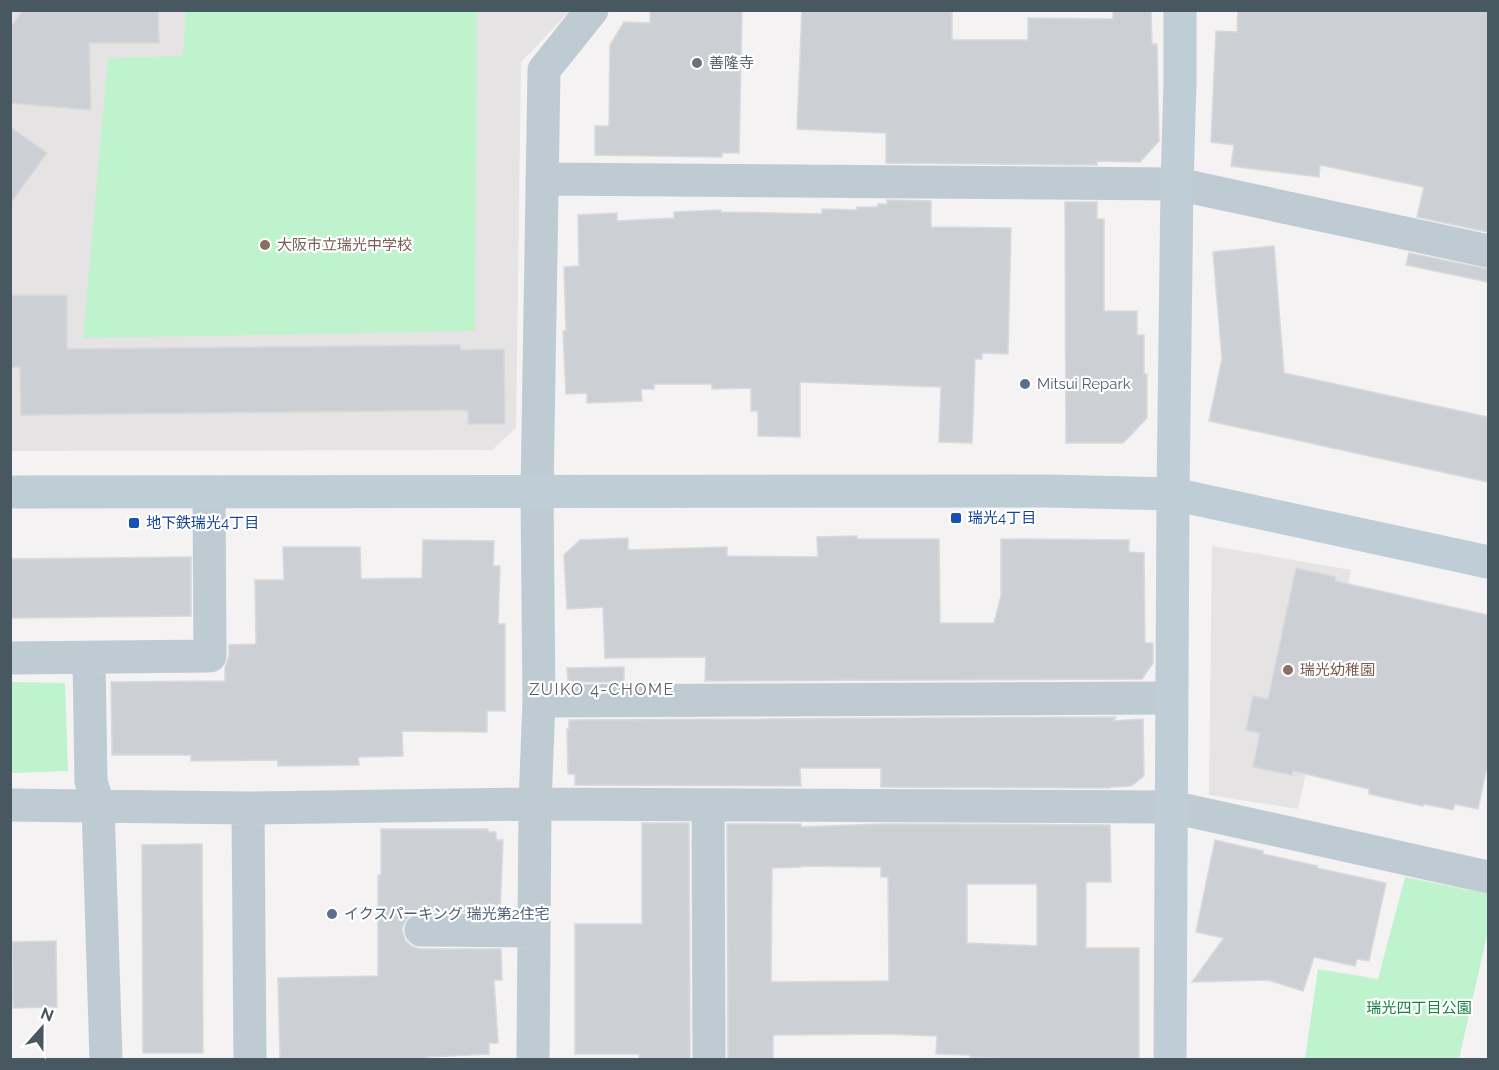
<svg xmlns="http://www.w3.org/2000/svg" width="1499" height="1070" viewBox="0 0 1499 1070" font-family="Raleway,'Noto Sans JP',sans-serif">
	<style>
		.education { fill: #e5e3e4 }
		.green { fill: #bff3cd }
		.building { fill: #ccd0d4; stroke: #d6d9dd; stroke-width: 1.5; fill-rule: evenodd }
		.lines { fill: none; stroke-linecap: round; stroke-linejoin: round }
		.street { stroke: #bfcbd2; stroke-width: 33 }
		.secondary { stroke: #bfcdd6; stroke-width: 33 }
		.worship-dot { fill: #6b7280; stroke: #fff; stroke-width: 2 }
		.education-dot { fill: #8d6e63; stroke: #fff; stroke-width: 2 }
		.service-dot { fill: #5c6f8a; stroke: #fff; stroke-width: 2 }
		.transit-dot { fill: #1a4fb4; stroke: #fff; stroke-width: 2 }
		.labels { text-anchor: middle; stroke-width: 4.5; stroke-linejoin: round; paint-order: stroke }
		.worship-label { font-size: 15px; fill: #5b616d; stroke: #fff; text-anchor: start }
		.education-label { font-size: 15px; fill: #785e54; stroke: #fff; text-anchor: start }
		.service-label { font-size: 15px; fill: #4e5e75; stroke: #fff; text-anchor: start }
		.transit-label { font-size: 15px; fill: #164399; stroke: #fff; text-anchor: start }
		.park-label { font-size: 15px; fill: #12833e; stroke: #fff }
		.neighbourhood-label { font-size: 16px; letter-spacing: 1.5px; fill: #5e6367; stroke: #fff }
	</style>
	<rect width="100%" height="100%" fill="#f4f2f2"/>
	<path class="education" d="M10,11H570L521,62L516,428L492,450L11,451Z
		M1212,546L1351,570L1298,809L1209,795Z"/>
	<path class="green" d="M186,11H477L475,331L83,338L108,58L183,56Z
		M10,682L65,683L68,771L11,773Z
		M1405,877L1488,894V931L1459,1059H1305L1318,969L1378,979Z"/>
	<path class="building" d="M23,10H158L159,43H89L91,110L10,103V28Z
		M650,10H742L739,153H722V157L595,155V126H609L610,45L624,22L650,23Z
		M802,10H952V40H1028V18L1113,19V10H1151L1152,44H1157L1159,141L1140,162L1097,161V165L886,163V133L797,129Z
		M1238,10H1488V232L1417,217L1424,187L1320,165L1319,177L1231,166L1234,145L1211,142L1216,31L1237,32Z
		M10,127L47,153L10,204Z
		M887,200L931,201V227L1011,228L1008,354L982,353V359H975L972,443L939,442L941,387L800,382V437L758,436V411H751V388L712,389V384H654V389H641L642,401L587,403V393L566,394L563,331H566L564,267L579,266L578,215L617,213V221L674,218V212L721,210V212L822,214V209L857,210V207H878V204H887Z
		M1065,202H1097V219H1104V311H1137V335H1144V374H1147V418L1123,443H1066Z
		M1274,246L1284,373L1488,417V482L1209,421L1222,359L1213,252Z
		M1409,253L1488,269V282L1406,265Z
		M10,295H67V349L460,345L461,350L504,349L505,424H468V410L21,415L20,367H10Z
		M857,536V539H939L940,623H994L1001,596V539L1129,540V552L1144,553L1145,643H1153V663L1142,679L705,681L706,657L605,658L603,607L567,609L564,555L580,540L628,538V550L727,547V556L818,557L817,537Z
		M423,540L494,541L493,566H500L498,624H505V711H487V732L402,731L403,756L358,757L359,765L278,766V760L191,761V755H112L111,682L225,681V667L229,656V645L256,644L255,580H284L283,547H360L361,579L422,578Z
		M191,557V616L10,618V559Z
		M1296,568L1336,577L1335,581L1488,615V762L1478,809L1455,804L1453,810L1424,804L1423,806L1369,794V789L1293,771L1292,775L1253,767L1260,733L1246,730L1253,696L1268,699Z
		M624,667V682H568L567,668Z
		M1116,717L1113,721L1143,719L1144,776L1131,786L1110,787V788L881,787V768H800L801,786L575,785V774H568L567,729H569V720Z
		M642,823H689L690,1059H639V1054H575V924H642Z
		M727,824H801V827L881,824L1110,825L1111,882H1086V948H1139V1059H1010L970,1057V1055L936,1054L937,1036L891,1034L773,1035V1059H728ZM801,866L881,867V877H888L889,981L771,982L772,868L801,867ZM967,884H1037V946L967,943Z
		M381,829H488V832H496V840H503L500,912L421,911L411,914L405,921L402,929L405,940L411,946L420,949H501L502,980H494L498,1043H489V1054L427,1057V1059H280L278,978L378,976V875H381Z
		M1215,840L1263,851V854L1318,866L1317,868L1386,883L1369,961L1357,959L1355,966L1314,957L1303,991L1268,980L1192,982L1224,938L1196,932Z
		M202,844L203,1053H143L142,845Z
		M56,941L57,1007L13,1008L12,942Z"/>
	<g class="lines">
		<path class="street" d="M542,179L1177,184L1488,251
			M10,658L210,656L209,492
			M89,658L91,781L98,805L106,1060
			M539,701L1171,698
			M10,805L248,808L535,804L1172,807L1488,877
			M708,805L709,1060
			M248,808L250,1060
			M421,930L534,931
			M533,1060L535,804L539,701L537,493L544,70L592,10"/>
		<path class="secondary" d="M10,492L1048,491L1173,494L1488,562
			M1170,1060L1173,494L1177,184L1180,83V10"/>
	</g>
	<circle class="worship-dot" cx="697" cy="63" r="6"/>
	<g class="education-dot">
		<circle cx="265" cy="245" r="6"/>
		<circle cx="1288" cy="670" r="6"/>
	</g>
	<g class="service-dot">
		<circle cx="1025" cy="384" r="6"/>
		<circle cx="332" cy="914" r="6"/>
	</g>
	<g class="transit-dot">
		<rect x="950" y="512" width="12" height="12" rx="3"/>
		<rect x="128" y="517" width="12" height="12" rx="3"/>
	</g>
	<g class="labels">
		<g class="worship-label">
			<text x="709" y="68">善隆寺</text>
		</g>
		<g class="education-label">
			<text x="277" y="250">大阪市立瑞光中学校</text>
			<text x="1300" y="675">瑞光幼稚園</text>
		</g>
		<g class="service-label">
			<text x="1037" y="389">Mitsui Repark</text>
			<text x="344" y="919">イクスパーキング 瑞光第2住宅</text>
		</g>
		<g class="transit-label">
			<text x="968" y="523">瑞光4丁目</text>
			<text x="146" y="528">地下鉄瑞光4丁目</text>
		</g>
		<g class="park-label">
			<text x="1419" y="1013">瑞光四丁目公園</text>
		</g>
		<g class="neighbourhood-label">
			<text x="602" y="695">ZUIKO 4-CHOME</text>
		</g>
	</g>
	<rect width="1499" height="1070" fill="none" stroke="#485861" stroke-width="24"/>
	<g transform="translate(42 1028) rotate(21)" stroke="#ffffff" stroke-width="4.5" paint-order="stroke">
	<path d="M0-4.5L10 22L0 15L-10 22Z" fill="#485861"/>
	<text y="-9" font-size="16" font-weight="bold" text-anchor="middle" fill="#485861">N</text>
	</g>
</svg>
